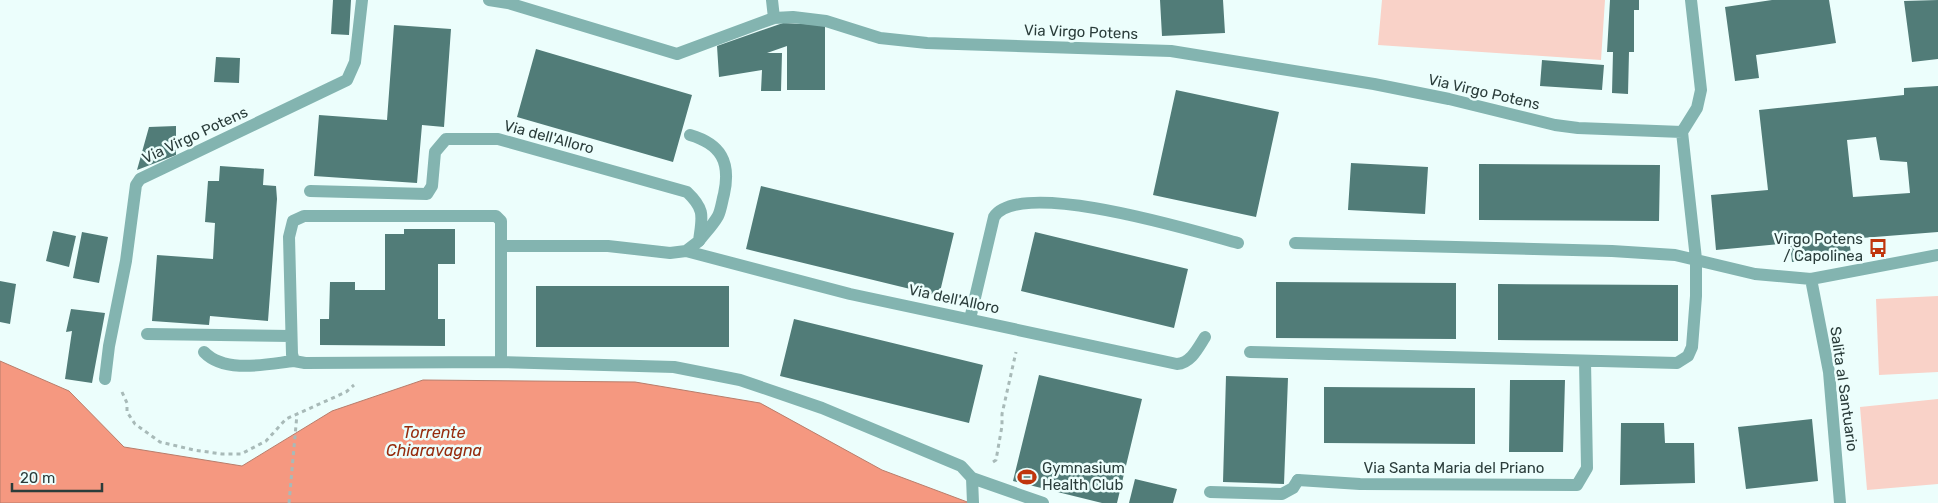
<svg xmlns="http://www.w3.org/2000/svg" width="1938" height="503" viewBox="0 0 1938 503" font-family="Rubik,sans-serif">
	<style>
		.green { fill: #f9d2c8 }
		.water { fill: #f59880; stroke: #b87d6b }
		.building { fill: #517c78; fill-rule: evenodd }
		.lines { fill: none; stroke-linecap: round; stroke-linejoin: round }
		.path { stroke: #a8bab8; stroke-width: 3; stroke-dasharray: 4 4; stroke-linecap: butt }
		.lane { stroke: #83b4b0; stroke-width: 12 }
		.street { stroke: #83b4b0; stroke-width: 12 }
		.labels { text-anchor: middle; stroke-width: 5; stroke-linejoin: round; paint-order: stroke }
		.street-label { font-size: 15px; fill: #2b3d3b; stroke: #ecfefc }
		.poi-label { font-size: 15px; fill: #2b3d3b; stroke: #ecfefc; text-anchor: end }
		.water-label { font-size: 16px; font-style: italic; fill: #962b0d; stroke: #ecfefc }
	</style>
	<rect width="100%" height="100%" fill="#ecfefc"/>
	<path class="green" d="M1382,0H1605L1601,60L1378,45Z
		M1938,296V372L1879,375L1876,299Z
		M1938,399V484L1867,490L1860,407Z"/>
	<path class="water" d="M0,361L69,391L124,447L242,466L332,411L423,380L635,382L760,403L882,470L970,503H0Z"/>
	<path class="building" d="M333,0H351L349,35L331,34Z
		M1160,0H1223L1225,33L1162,36Z
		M1610,0H1639V10H1634V52H1629L1628,94L1612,93L1613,52H1607Z
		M1772,0H1829L1836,43L1756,55L1759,78L1735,81L1725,7Z
		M1938,0V59L1912,62L1904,1Z
		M783,23L825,25V90H787V46L767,53H782L781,91H761L762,70L719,77L717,46Z
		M394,25L451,29L444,127L422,125L417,183L314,176L319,115L387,120Z
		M536,49L692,95L673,162L517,117Z
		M216,57L240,58L239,83L214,82Z
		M1542,60L1604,65L1602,90L1540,86Z
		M1938,86V232L1849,239L1851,254L1792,262L1790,243L1716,250L1711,195L1768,190L1759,110L1904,95V88ZM1876,137L1880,160L1907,162L1910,193L1853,197L1847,140Z
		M1176,90L1279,112L1256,217L1153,195Z
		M176,126V155L137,170L149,127Z
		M1351,163L1428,167L1425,214L1348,210Z
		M1479,164L1660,165L1659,221L1479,220Z
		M220,166L264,169L263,185L276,186L277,199L268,321L210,316L209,325L152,321L157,255L213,259L215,223L205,222L208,181H219Z
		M761,186L954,233L939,296L746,249Z
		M404,229H455V264H438V319H445V346L320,345V319H329L330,282H355V290H385V234H404Z
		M53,231L76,236L69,267L46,261Z
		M82,232L108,237L99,283L73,278Z
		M1035,232L1188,269L1174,328L1021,291Z
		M0,281L16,284L10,324L0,322Z
		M1276,282L1456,283V339L1276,338Z
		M1498,284L1678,285V341L1498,340Z
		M536,286H729V347H536Z
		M71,309L105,313L92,383L65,379L72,331L66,332Z
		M794,319L983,365L969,423L780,376Z
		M1039,375L1142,399L1117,503H1102L1013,481Z
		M1226,376L1288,378L1284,484L1223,482Z
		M1510,380H1565L1563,452H1509Z
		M1324,387L1475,388V444L1324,443Z
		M1812,419L1818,481L1746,489L1738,427Z
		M1621,423H1664L1665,443H1694L1695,483L1620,485Z
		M1135,479L1177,489L1173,503H1129Z"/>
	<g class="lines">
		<path class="path" d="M122,392L127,403V412L135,424L160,442L194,450L222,454H241L266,441L286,419L346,392L354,385
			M993,462L996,460L1002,426V414L1016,352
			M289,503L297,414"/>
		<path class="lane" d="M690,135C721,144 731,162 724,194C722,201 721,210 718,216C713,225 705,233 699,241
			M970,319L994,217C1019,177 1197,232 1238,243
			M204,352C225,374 267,364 294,361
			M105,379L109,346L126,261L136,185L140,179L161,169L347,80L355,62L362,0
			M1210,492L1282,494L1293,488L1298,480"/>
		<path class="street" d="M489,0L508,3L677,54L774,18L793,17L826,21L880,38L927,43L1171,51L1374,84L1449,99L1555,125L1578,128L1682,132
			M772,0L774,18
			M1682,132L1697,108L1701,90L1691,0
			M310,191L427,194L432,186L435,152L446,139H498L687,192C706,210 702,217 699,241L686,251
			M1295,243L1612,251L1675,255L1755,274L1811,279L1938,255
			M501,246H608L670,253L686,251L850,294L1177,364C1191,363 1198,348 1205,337
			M1811,279L1829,372L1840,503
			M147,334L291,336
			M1250,352L1677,363L1688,356L1692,347L1696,296V259L1682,132
			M501,362V221L496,216H304L293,221L289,237L292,354L294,361L305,363L501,362L674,367L740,380L822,408L961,466L972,478L973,503
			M972,478L1043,503
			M1298,480L1360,484L1577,485L1587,468L1585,361"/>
	</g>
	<defs>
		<g id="bus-bare" transform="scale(1.5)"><path d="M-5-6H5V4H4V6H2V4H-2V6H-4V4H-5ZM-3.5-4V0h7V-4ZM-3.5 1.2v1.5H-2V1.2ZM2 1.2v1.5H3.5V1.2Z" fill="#c0360d" stroke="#ecfefc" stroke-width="2.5" paint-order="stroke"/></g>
		<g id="stadium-bare" transform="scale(1.5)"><path d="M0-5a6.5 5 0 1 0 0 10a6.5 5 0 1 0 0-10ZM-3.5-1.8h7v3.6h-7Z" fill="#c0360d" stroke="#ecfefc" stroke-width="2.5" paint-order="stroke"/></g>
	</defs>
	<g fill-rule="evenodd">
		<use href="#bus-bare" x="1878" y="248"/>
		<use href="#stadium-bare" x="1027" y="477"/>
	</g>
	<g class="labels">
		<g class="street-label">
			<text transform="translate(1081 32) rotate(2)" y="5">Via Virgo Potens</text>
			<text transform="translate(1484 92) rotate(13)" y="5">Via Virgo Potens</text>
			<text transform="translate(195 135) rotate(-25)" y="5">Via Virgo Potens</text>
			<text transform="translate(549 137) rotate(15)" y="5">Via dell'Alloro</text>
			<text transform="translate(954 299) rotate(12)" y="5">Via dell'Alloro</text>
			<text transform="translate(1844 389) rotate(82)" y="5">Salita al Santuario</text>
			<text x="1454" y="473">Via Santa Maria del Priano</text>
		</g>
		<g class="poi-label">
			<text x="1863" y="244">Virgo Potens<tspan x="1863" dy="17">/ Capolinea</tspan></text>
			<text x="1042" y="473" text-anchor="start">Gymnasium<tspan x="1042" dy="17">Health Club</tspan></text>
		</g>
		<g class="water-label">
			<text x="434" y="438">Torrente<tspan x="434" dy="18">Chiaravagna</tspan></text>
		</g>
	</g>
	<path d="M12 483v8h90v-8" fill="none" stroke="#2b3d3b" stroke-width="2.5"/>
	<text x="20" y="483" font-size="15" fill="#2b3d3b" stroke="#ecfefc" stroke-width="4" paint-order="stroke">20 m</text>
</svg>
